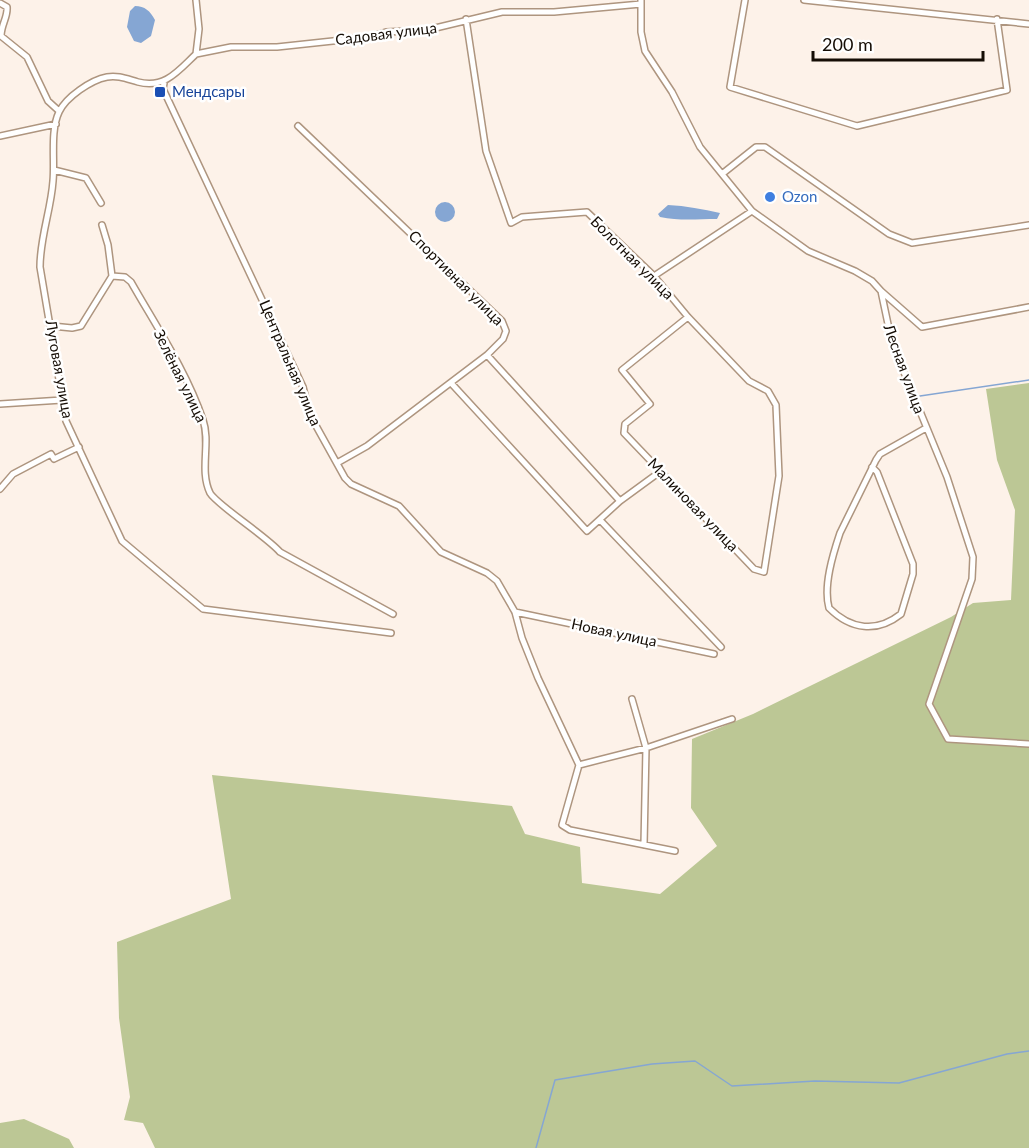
<svg xmlns="http://www.w3.org/2000/svg" width="1029" height="1148" viewBox="0 0 1029 1148" font-family="Lato,sans-serif">
	<style>
		.green { fill: #bcc795 }
		.water { fill: #85a6d3 }
		.lines { fill: none; stroke-linecap: round; stroke-linejoin: round }
		.stream { stroke: #85a6d3; stroke-width: 1.5 }
		.minor-casing { stroke: #ae957f; stroke-width: 8 }
		.minor { stroke: #fff; stroke-width: 5 }
		.transit-dot { fill: #1a4fb4; stroke: #fff; stroke-width: 2 }
		.shop-dot { fill: #3f7fe0; stroke: #fff; stroke-width: 2 }
		.labels { text-anchor: middle; stroke-width: 5; stroke-linejoin: round; paint-order: stroke }
		.street-label { font-size: 15px; fill: #150d05; stroke: #fff }
		.transit-label { font-size: 15px; fill: #164399; stroke: #fff; text-anchor: start }
		.shop-label { font-size: 15px; fill: #366cbe; stroke: #fff; text-anchor: start }
	</style>
	<rect width="100%" height="100%" fill="#fdf2e9"/>
	<path class="green" d="M1029,383V1148H155L143,1123L124,1120L130,1097L119,1018L117,942L231,899L212,775L512,806L525,834L580,847L582,883L660,894L717,846L691,808L692,739L753,714L951,617L973,603L1011,600L1015,510L997,460L986,389Z
		M24,1119L69,1139L74,1148H0V1123Z"/>
	<path class="water" d="M135,6C145,6 150,11 155,20L151,36L141,43L134,41L127,27L130,11Z
		M435 212a10 10 0 1 1 20 0a10 10 0 1 1-20 0Z
		M668,205C686,206 703,209 720,213L717,219C697,219 679,221 660,217L658,214Z"/>
	<g class="lines">
		<path class="stream" d="M920,396L1029,380
			M536,1148L555,1080L652,1064L695,1061L732,1086L815,1081L899,1083L1007,1054L1029,1051"/>
		<g class="minor-casing">
			<path id="minor" d="M196,0L199,29L196,54C178,71 165,89 138,82C127,79 118,75 107,77C91,80 66,97 59,112C50,131 55,160 53,181C51,210 40,237 40,267L66,421L122,541L203,609L391,633
				M745,0L730,87L857,126L1007,90L997,19
				M804,0L1029,24
				M0,3L7,7C8,17 1,25 1,36L27,57L48,101L59,111
				M641,4V32L645,51L672,92L700,147L752,211L808,251L855,271L872,281L881,291L892,343L947,477L973,557L972,579L929,704L948,739L1029,744
				M466,19L486,151L511,223L522,217L587,212L654,276L688,317L749,381L768,391L776,405L779,476L764,572L754,569L624,433L625,424L650,404L622,370L688,317
				M196,54L231,47H277L370,37L386,32L427,30L502,12H554L641,4V0
				M164,83L163,89L303,387L310,415L345,478L351,484L399,506L441,552L487,573L497,581L515,612L522,638L538,678L579,765L562,825L570,830L675,851
				M298,126L502,321L506,331L503,339L487,355L367,446L337,463
				M0,136L56,124
				M54,170L86,178L101,203
				M722,174L756,147H765L889,234L912,243L1029,225
				M112,276L125,277L131,282C156,326 187,372 203,420C211,443 199,470 210,493C217,505 266,536 280,552L393,614
				M654,276L752,211
				M881,291L922,327L1029,307
				M52,326L72,328L81,326L112,276L108,245L102,225
				M487,355L620,501
				M451,383L587,531L620,501L661,471
				M0,404L62,400
				M872,467L877,472L913,564V574L901,614C877,633 851,630 829,608C823,586 833,554 840,533L876,460L880,454L926,428
				M0,489L13,474L51,454L54,459L79,447
				M600,520L721,647
				M515,612L714,654
				M632,699L646,748L644,845
				M579,765L646,748L732,719"/>
		</g>
		<use href="#minor" class="minor"/>
	</g>
	<rect class="transit-dot" x="154" y="86" width="12" height="12" rx="3"/>
	<circle class="shop-dot" cx="770" cy="197" r="6"/>
	<g class="labels">
		<g class="street-label">
			<text transform="translate(386 34) rotate(-7)" y="5">Садовая улица</text>
			<text transform="translate(632 258) rotate(45)" y="5">Болотная улица</text>
			<text transform="translate(456 278) rotate(45)" y="5">Спортивная улица</text>
			<text transform="translate(290 363) rotate(67)" y="5">Центральная улица</text>
			<text transform="translate(59 369) rotate(80)" y="5">Луговая улица</text>
			<text transform="translate(904 369) rotate(70)" y="5">Лесная улица</text>
			<text transform="translate(180 376) rotate(64)" y="5">Зелёная улица</text>
			<text transform="translate(693 505) rotate(46)" y="5">Малиновая улица</text>
			<text transform="translate(614 633) rotate(12)" y="5">Новая улица</text>
		</g>
		<g class="transit-label">
			<text x="172" y="97">Мендсары</text>
		</g>
		<g class="shop-label">
			<text x="782" y="202">Ozon</text>
		</g>
	</g>
	<path d="M813 51v9h170v-9" fill="none" stroke="#150d05" stroke-width="3"/>
	<text x="822" y="51" font-size="18" fill="#150d05" stroke="#ffffff" stroke-width="4.5" paint-order="stroke">200 m</text>
</svg>
